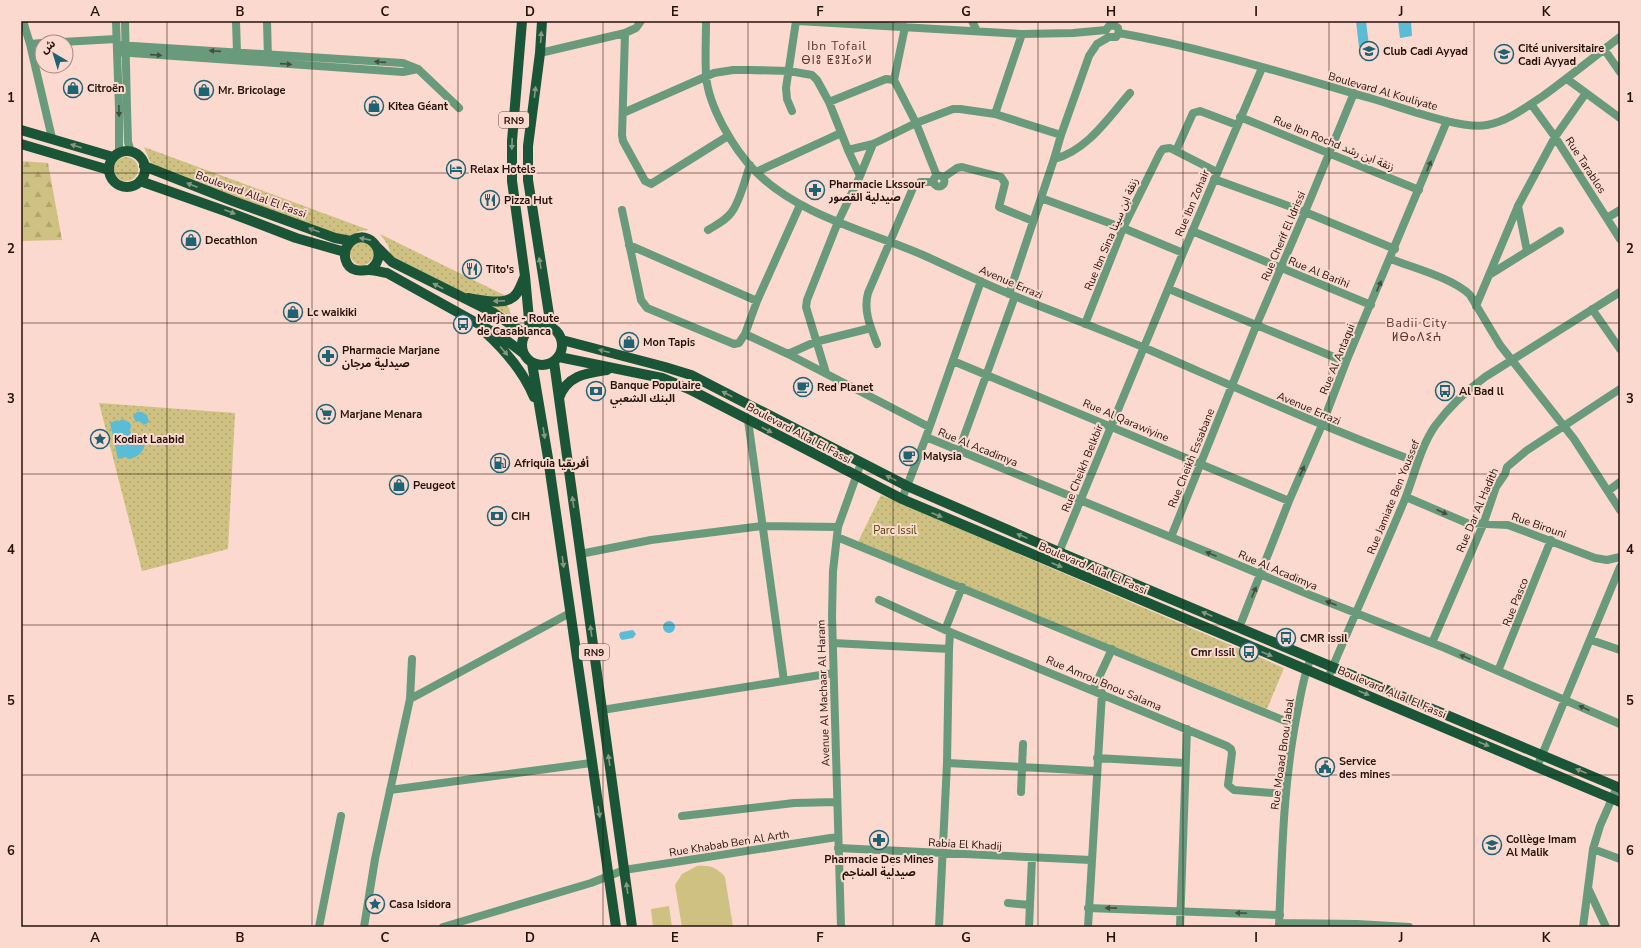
<svg xmlns="http://www.w3.org/2000/svg" width="1641" height="948" viewBox="0 0 1641 948" font-family="'Nunito Sans','Noto Sans Arabic','Noto Sans Tifinagh',sans-serif">
	<style>
		.grass { fill: url(#grass-dots) }
		.forest { fill: url(#forest-firs) }
		.pitch { fill: #cfc182 }
		.water { fill: #5abcd5 }
		.lines { fill: none; stroke-linecap: round; stroke-linejoin: round }
		.minor { stroke: #689a7b; stroke-width: 8 }
		.major { stroke: #195536; stroke-width: 10 }
		.oneway { fill: #8a9782 }
		.oneway2 { fill: #434f3e }
		.grid { fill: none; stroke: #24120c; stroke-width: 1; stroke-opacity: 0.55 }
		.labels { text-anchor: middle; stroke-width: 4; stroke-linejoin: round; paint-order: stroke }
		.shield { fill: #fbd9cf; stroke: #644e46; stroke-width: 1 }
		.shield-label { font-size: 10px; font-weight: bold; fill: #24120c }
		.poi-label { font-size: 11px; font-weight: bold; fill: #24120c; stroke: #fbd9cf; text-anchor: start }
		.street-label { font-size: 11px; fill: #24120c; stroke: #fbd9cf }
		.park-label { font-size: 11px; fill: #504406; stroke: #fbd9cf }
		.neighbourhood-label { font-size: 12px; letter-spacing: 1px; fill: #5f3326; stroke: #fbd9cf }
		.neatline { fill: none; stroke: #24120c; stroke-width: 1.5 }
		.grid-label { font-size: 13px; text-anchor: middle; font-weight: bold; fill: #24120c }
	</style>
	<defs>
		<pattern id="grass-dots" width="8" height="8" patternUnits="userSpaceOnUse"><rect width="8" height="8" fill="#cfc182"/><path d="M2 2h.1M6 6h.1" fill="none" stroke="#b2a56f" stroke-width="1.8" stroke-linecap="round"/></pattern>
		<pattern id="forest-firs" width="22" height="20" patternUnits="userSpaceOnUse"><rect width="22" height="20" fill="#cfc182"/><path d="M5 1l3.5 6h-7zM16 11l3.5 6h-7z" fill="#b2a56f"/></pattern>
	</defs>
	<rect width="100%" height="100%" fill="#fbd9cf"/>
	<path class="grass" d="M144,147L369,230L360,231L348,238L152,166Z
		M114 169a12 12 0 1 1 24 0a12 12 0 1 1-24 0Z
		M380,234L504,295L512,317L391,256L388,245Z
		M350 253a12 12 0 1 1 24 0a12 12 0 1 1-24 0Z
		M99,403L235,413L228,549L142,571Z
		M881,495L1284,668L1267,709L858,542Z"/>
	<path class="forest" d="M21,161L48,163L62,240L21,241Z"/>
	<path class="pitch" d="M697,866C709,865 717,867 725,877L733,927H682L675,885L682,874Z
		M669,906L672,927H653L651,909Z"/>
	<path class="water" d="M1356,21H1366L1369,46L1359,47Z
		M1398,21H1411L1412,36L1400,38Z
		M137,412H142L147,415L149,422L144,425L139,421L136,422L133,416Z
		M122,419L129,422L131,425L130,431C132,436 135,437 140,436L145,443C144,452 138,457 129,459L125,457L118,459L110,423L117,420L118,422Z
		M663 627a6 6 0 1 1 12 0a6 6 0 1 1-12 0Z
		M633,630L636,634L633,638L622,640L620,638L619,634L621,632Z"/>
	<g class="lines">
		<path class="minor" d="M23,21L30,44L52,138
			M116,21L119,109V153
			M125,21L127,109L128,142L131,152
			M236,21L237,53
			M267,21L268,60
			M706,21C706,39 705,57 706,75C708,106 734,150 756,172C800,216 868,231 923,255C954,269 985,284 1017,297C1059,314 1103,330 1145,348C1235,387 1325,428 1417,462
			M798,21L1022,34L1073,33L1106,30
			M972,21L977,31
			M1106,30L1109,26L1114,25L1118,28L1119,33
			M625,33L622,135L623,141L645,181L651,184L728,136
			M1119,33C1205,48 1289,75 1373,99C1401,107 1461,130 1487,125C1508,121 1526,107 1543,96C1569,77 1594,57 1620,37
			M62,42L116,39
			M30,44L42,43
			M117,45L403,63L418,69L459,108
			M1604,49L1620,72
			M117,52L403,72L418,69
			M540,53L625,33L636,28L641,21
			M1567,79L1620,118
			M894,80L905,27
			M829,102L886,79L894,80L916,123L937,176
			M1531,104L1555,137L1620,239
			M792,111L787,99L786,88L796,21
			M623,113L714,73L733,70H749L789,71L812,75L817,80L829,102L848,150L860,176L838,222L807,300L806,307L826,373
			M995,114L1022,34
			M1240,117L1419,190
			M848,150L873,144L916,123L953,109H960L995,114L1061,135
			M1176,151L1193,113L1200,111L1237,125
			M1054,159C1087,151 1109,117 1130,93
			M756,172L841,133
			M933.5 181a5.5 5.5 0 1 1 11 0a5.5 5.5 0 1 1-11 0Z
			M860,176L873,144
			M944,177L957,168L962,167L1001,177L1005,183L999,207L1033,221
			M1214,179L1305,212L1395,249
			M1041,198L1123,228L1183,253
			M1518,206L1527,251
			M622,210L641,300L647,308L734,344L739,343L745,334L757,301L800,205
			M1607,218L1620,210
			M708,230C716,225 725,221 731,213C740,202 745,179 750,165
			M1192,231L1371,305
			M629,245L757,301
			M1391,259C1413,268 1453,278 1470,295L1500,345L1574,439L1620,510
			M1489,275L1560,231
			M1169,289L1346,362
			M1009,294L1054,159L1061,135L1089,56L1097,44L1109,37H1116L1119,33
			M1476,306L1518,206L1555,137L1586,93
			M1592,309L1620,349
			M1085,324L1123,228L1160,153L1163,149L1170,148L1217,172
			M745,334L788,354L929,427
			M877,344C871,328 863,311 868,293L913,188L920,182H934
			M788,354L815,342L871,328
			M953,361L1289,501
			M748,420L784,681
			M926,437L1212,554L1310,595L1445,648L1620,724
			M959,450L1015,296
			M1608,491L1620,482
			M1406,497L1467,523L1508,525L1595,558L1607,560L1620,557
			M902,499L926,437L981,281
			M837,537L1295,725
			M1171,537L1256,326L1305,212L1354,93
			M1059,552L1183,253L1262,68
			M580,554L651,540L762,526L838,527
			M879,600L950,632L1227,746L1231,749L1232,753L1228,785L1234,790L1285,794
			M1239,628L1289,501L1322,425L1346,362L1447,121
			M945,630L962,587
			M1591,640L1620,650
			M833,643L949,649
			M1432,643L1483,525L1496,487L1505,474L1507,467L1526,451L1620,389
			M1498,671L1551,540
			M1328,678C1353,618 1380,559 1405,499C1415,474 1420,448 1435,426C1449,407 1466,391 1485,377L1620,292
			M1093,690L1112,649
			M410,699L570,613
			M602,710L833,673
			M1097,758L1185,763
			M947,763L1096,771
			M1537,767L1620,567
			M390,790L591,763
			M1021,792L1023,744
			M682,816L794,803L837,802
			M838,848L1091,860
			M1593,849L1620,859
			M1588,888L1606,927
			M1008,903L1030,905
			M1088,908L1280,915
			M1279,923L1357,924L1409,927
			M319,927L341,816
			M364,927L375,859L410,699L412,659
			M443,927L591,883L624,870L837,837
			M841,927L832,616L833,571L838,527L861,463
			M939,927L947,763L949,649L950,632
			M1029,927L1032,858
			M1088,927L1102,693
			M1180,927L1187,729
			M1279,927C1282,856 1283,784 1297,714C1301,695 1303,676 1311,658
			M1583,927L1593,849L1600,826L1617,787"/>
		<path class="major" d="M522,21L512,141V181L525,276L530,330
			M542,21L540,53L528,146V180L551,327
			M21,130L113,157
			M21,144L109,170
			M109 169a18 18 0 1 1 36 0a18 18 0 1 1-36 0Z
			M144,166L233,201L335,238L351,241
			M140,181L228,212L296,238L345,252
			M377,247L392,262L492,312L525,334
			M370,270C394,251 362,224 348,245C342,253 345,268 356,270C360,271 365,270 369,270C375,270 381,272 387,273L502,337L523,353
			M468,298C482,300 508,307 517,293C520,288 522,283 524,278
			M522 345a20 20 0 1 1 40 0a20 20 0 1 1-40 0Z
			M485,332C506,351 523,371 534,397
			M562,340L665,367L691,375L907,486L1059,552L1620,788
			M559,357L662,378L689,389L902,499L1620,802
			M554,362L632,927
			M532,363L548,458L616,927
			M559,398C567,375 587,373 607,370"/>
	</g>
	<defs><path id="oneway-solid" d="M-6-.8H1V-3.2L6.5 0L1 3.2V.8H-6Z"/></defs>
	<g class="oneway">
		<use href="#oneway-solid" transform="translate(541 37) rotate(-86)"/>
		<use href="#oneway-solid" transform="translate(535 92) rotate(-83)"/>
		<use href="#oneway-solid" transform="translate(512 144) rotate(92)"/>
		<use href="#oneway-solid" transform="translate(76 146) rotate(-162)"/>
		<use href="#oneway-solid" transform="translate(192 185) rotate(-159)"/>
		<use href="#oneway-solid" transform="translate(230 212) rotate(21)"/>
		<use href="#oneway-solid" transform="translate(314 230) rotate(-160)"/>
		<use href="#oneway-solid" transform="translate(365 239) rotate(-169)"/>
		<use href="#oneway-solid" transform="translate(540 263) rotate(-100)"/>
		<use href="#oneway-solid" transform="translate(438 286) rotate(-153)"/>
		<use href="#oneway-solid" transform="translate(499 301) rotate(178)"/>
		<use href="#oneway-solid" transform="translate(504 351) rotate(49)"/>
		<use href="#oneway-solid" transform="translate(604 351) rotate(-166)"/>
		<use href="#oneway-solid" transform="translate(727 394) rotate(-153)"/>
		<use href="#oneway-solid" transform="translate(767 430) rotate(28)"/>
		<use href="#oneway-solid" transform="translate(544 433) rotate(81)"/>
		<use href="#oneway-solid" transform="translate(891 478) rotate(-154)"/>
		<use href="#oneway-solid" transform="translate(573 502) rotate(-98)"/>
		<use href="#oneway-solid" transform="translate(937 515) rotate(23)"/>
		<use href="#oneway-solid" transform="translate(1022 536) rotate(-157)"/>
		<use href="#oneway-solid" transform="translate(563 562) rotate(82)"/>
		<use href="#oneway-solid" transform="translate(1057 565) rotate(23)"/>
		<use href="#oneway-solid" transform="translate(1207 614) rotate(-157)"/>
		<use href="#oneway-solid" transform="translate(591 631) rotate(-98)"/>
		<use href="#oneway-solid" transform="translate(1267 654) rotate(23)"/>
		<use href="#oneway-solid" transform="translate(1364 693) rotate(23)"/>
		<use href="#oneway-solid" transform="translate(1484 744) rotate(23)"/>
		<use href="#oneway-solid" transform="translate(609 760) rotate(-98)"/>
		<use href="#oneway-solid" transform="translate(1581 771) rotate(-157)"/>
		<use href="#oneway-solid" transform="translate(599 812) rotate(81)"/>
		<use href="#oneway-solid" transform="translate(627 888) rotate(-98)"/>
	</g>
	<g class="oneway2">
		<use href="#oneway-solid" transform="translate(215 51) rotate(-176)"/>
		<use href="#oneway-solid" transform="translate(156 55) rotate(4)"/>
		<use href="#oneway-solid" transform="translate(380 62) rotate(-176)"/>
		<use href="#oneway-solid" transform="translate(286 64) rotate(4)"/>
		<use href="#oneway-solid" transform="translate(119 111) rotate(89)"/>
		<use href="#oneway-solid" transform="translate(1429 166) rotate(-68)"/>
		<use href="#oneway-solid" transform="translate(1379 286) rotate(-67)"/>
		<use href="#oneway-solid" transform="translate(1302 471) rotate(-66)"/>
		<use href="#oneway-solid" transform="translate(1442 512) rotate(24)"/>
		<use href="#oneway-solid" transform="translate(1211 554) rotate(-158)"/>
		<use href="#oneway-solid" transform="translate(1254 592) rotate(-67)"/>
		<use href="#oneway-solid" transform="translate(1331 603) rotate(-159)"/>
		<use href="#oneway-solid" transform="translate(1465 657) rotate(-157)"/>
		<use href="#oneway-solid" transform="translate(1584 708) rotate(-156)"/>
		<use href="#oneway-solid" transform="translate(1111 908) rotate(-179)"/>
		<use href="#oneway-solid" transform="translate(1241 913) rotate(-177)"/>
	</g>
	<path class="grid" d="M167,21V927M312,21V927M458,21V927M603,21V927M748,21V927M893,21V927M1038,21V927M1183,21V927M1329,21V927M1474,21V927M21,173H1620M21,323H1620M21,474H1620M21,625H1620M21,775H1620"/>
	<defs>
		<g id="university-ring" transform="scale(1)"><circle r="9.5" fill="#fbd9cf" stroke="#1d6373" stroke-width="1.5"/><path d="M0-5L7-2L0 1L-7-2ZM-4 1L0 2.5L4 1V4Q0 6-4 4Z" fill="#1d6373"/></g>
		<g id="shop-ring" transform="scale(1)"><circle r="9.5" fill="#fbd9cf" stroke="#1d6373" stroke-width="1.5"/><path d="M-5-2.5h2.3a2.7 3.5 0 0 1 5.4 0H5L5.5 6h-11ZM-1.5-2.5h3a1.5 2.3 0 0 0-3 0Z" fill="#1d6373"/></g>
		<g id="hotel-ring" transform="scale(1)"><circle r="9.5" fill="#fbd9cf" stroke="#1d6373" stroke-width="1.5"/><path d="M-6-4.5h1.5V1H6V5H4.5V3h-9V5H-6ZM-4 0a1.8 1.8 0 1 1 3.6 0ZM.5 0V-2.5h3Q6-2.5 6 0Z" fill="#1d6373"/></g>
		<g id="pharmacy-ring" transform="scale(1)"><circle r="9.5" fill="#fbd9cf" stroke="#1d6373" stroke-width="1.5"/><path d="M-2-6h4v4h4v4h-4v4h-4v-4h-4v-4h4Z" fill="#1d6373"/></g>
		<g id="restaurant-ring" transform="scale(1)"><circle r="9.5" fill="#fbd9cf" stroke="#1d6373" stroke-width="1.5"/><path d="M-5-6h1v4h1v-4h1v4h1v-4h1v5L-1.5 .5V6h-2V.5L-5-1ZM5-6V6H3V1.5H1.5Q1.5-4 5-6Z" fill="#1d6373"/></g>
		<g id="bus-ring" transform="scale(1)"><circle r="9.5" fill="#fbd9cf" stroke="#1d6373" stroke-width="1.5"/><path d="M-5-6H5V4H4V6H2V4H-2V6H-4V4H-5ZM-3.5-4V0h7V-4ZM-3.5 1.2v1.5H-2V1.2ZM2 1.2v1.5H3.5V1.2Z" fill="#1d6373"/></g>
		<g id="cafe-ring" transform="scale(1)"><circle r="9.5" fill="#fbd9cf" stroke="#1d6373" stroke-width="1.5"/><path d="M-5.5-4.5H6V0H3Q3 3.5 0 3.5H-2.5Q-5.5 3.5-5.5 0ZM3-3.2v2h1.7v-2ZM-6 4.5H4V6H-6Z" fill="#1d6373"/></g>
		<g id="bank-ring" transform="scale(1)"><circle r="9.5" fill="#fbd9cf" stroke="#1d6373" stroke-width="1.5"/><path d="M-6-4H6V4H-6ZM0-2.3a2.3 2.3 0 1 0 0 4.6a2.3 2.3 0 1 0 0-4.6Z" fill="#1d6373"/></g>
		<g id="supermarket-ring" transform="scale(1)"><circle r="9.5" fill="#fbd9cf" stroke="#1d6373" stroke-width="1.5"/><path d="M-6-5.5h2.5l.6 2H6L4.5 2H-2.5L-4.4-4H-6ZM-1.5 3.2a1.3 1.3 0 1 0 .1 0ZM3 3.2a1.3 1.3 0 1 0 .1 0Z" fill="#1d6373"/></g>
		<g id="sight-ring" transform="scale(1)"><circle r="9.5" fill="#fbd9cf" stroke="#1d6373" stroke-width="1.5"/><path d="M0-6L1.8-2.2L6-1.7L2.9 1.2L3.7 5.4L0 3.3L-3.7 5.4L-2.9 1.2L-6-1.7L-1.8-2.2Z" fill="#1d6373"/></g>
		<g id="fuel-ring" transform="scale(1)"><circle r="9.5" fill="#fbd9cf" stroke="#1d6373" stroke-width="1.5"/><path d="M-5.5-6h7V0h2V4h1.3V-2.5L3-4.5l.8-.8L6-3V5H2.5V1h-1V6h-7ZM-4.2-4.7v3.2H.2V-4.7Z" fill="#1d6373"/></g>
		<g id="civic-ring" transform="scale(1)"><circle r="9.5" fill="#fbd9cf" stroke="#1d6373" stroke-width="1.5"/><path d="M-.6-6.5H3V-4.5H.6V-3L4-1V1h2V6H-6V1h2V-1L-.6-3ZM-1.2 2.5V6h2.4V2.5Z" fill="#1d6373"/></g>
		<g id="school-ring" transform="scale(1)"><circle r="9.5" fill="#fbd9cf" stroke="#1d6373" stroke-width="1.5"/><path d="M0-5L7-2L0 1L-7-2ZM-4 1L0 2.5L4 1V4Q0 6-4 4Z" fill="#1d6373"/></g>
	</defs>
	<g fill-rule="evenodd">
		<use href="#university-ring" x="1369" y="51"/>
		<use href="#university-ring" x="1504" y="54"/>
		<use href="#shop-ring" x="73" y="88"/>
		<use href="#shop-ring" x="204" y="90"/>
		<use href="#shop-ring" x="374" y="106"/>
		<use href="#hotel-ring" x="456" y="169"/>
		<use href="#pharmacy-ring" x="815" y="190"/>
		<use href="#restaurant-ring" x="490" y="200"/>
		<use href="#shop-ring" x="191" y="240"/>
		<use href="#restaurant-ring" x="472" y="269"/>
		<use href="#shop-ring" x="293" y="312"/>
		<use href="#bus-ring" x="463" y="324"/>
		<use href="#shop-ring" x="629" y="342"/>
		<use href="#pharmacy-ring" x="328" y="356"/>
		<use href="#cafe-ring" x="803" y="387"/>
		<use href="#bank-ring" x="596" y="391"/>
		<use href="#bus-ring" x="1445" y="391"/>
		<use href="#supermarket-ring" x="326" y="414"/>
		<use href="#sight-ring" x="100" y="439"/>
		<use href="#cafe-ring" x="909" y="456"/>
		<use href="#fuel-ring" x="500" y="463"/>
		<use href="#shop-ring" x="399" y="485"/>
		<use href="#bank-ring" x="497" y="516"/>
		<use href="#bus-ring" x="1286" y="638"/>
		<use href="#bus-ring" x="1249" y="652"/>
		<use href="#civic-ring" x="1325" y="767"/>
		<use href="#pharmacy-ring" x="879" y="840"/>
		<use href="#school-ring" x="1492" y="845"/>
		<use href="#sight-ring" x="375" y="904"/>
	</g>
	<g class="labels">
		<g class="shield">
			<rect x="499" y="112" width="30" height="16" rx="3"/>
			<rect x="579" y="644" width="30" height="16" rx="3"/>
		</g>
		<g class="shield-label">
			<text x="514" y="124">RN9</text>
			<text x="594" y="656">RN9</text>
		</g>
		<g class="poi-label">
			<text x="1518" y="52">Cité universitaire<tspan x="1518" dy="13">Cadi Ayyad</tspan></text>
			<text x="1383" y="55">Club Cadi Ayyad</text>
			<text x="87" y="92">Citroën</text>
			<text x="218" y="94">Mr. Bricolage</text>
			<text x="388" y="110">Kitea Géant</text>
			<text x="470" y="173">Relax Hotels</text>
			<text x="829" y="188">Pharmacie Lkssour<tspan x="829" dy="13">صيدلية القصور</tspan></text>
			<text x="504" y="204">Pizza Hut</text>
			<text x="205" y="244">Decathlon</text>
			<text x="486" y="273">Tito's</text>
			<text x="307" y="316">Lc waikiki</text>
			<text x="477" y="322">Marjane - Route<tspan x="477" dy="13">de Casablanca</tspan></text>
			<text x="643" y="346">Mon Tapis</text>
			<text x="342" y="354">Pharmacie Marjane<tspan x="342" dy="13">صيدلية مرجان</tspan></text>
			<text x="610" y="389">Banque Populaire<tspan x="610" dy="13">البنك الشعبي</tspan></text>
			<text x="817" y="391">Red Planet</text>
			<text x="1459" y="395">Al Bad ll</text>
			<text x="340" y="418">Marjane Menara</text>
			<text x="114" y="443">Kodiat Laabid</text>
			<text x="923" y="460">Malysia</text>
			<text x="514" y="467">Afriquia أفريقيا</text>
			<text x="413" y="489">Peugeot</text>
			<text x="511" y="520">CIH</text>
			<text x="1300" y="642">CMR Issil</text>
			<text x="1235" y="656" text-anchor="end">Cmr Issil</text>
			<text x="1339" y="765">Service<tspan x="1339" dy="13">des mines</tspan></text>
			<text x="1506" y="843">Collège Imam<tspan x="1506" dy="13">Al Malik</tspan></text>
			<text x="879" y="863" text-anchor="middle">Pharmacie Des Mines<tspan x="879" dy="13">صيدلية المناجم</tspan></text>
			<text x="389" y="908">Casa Isidora</text>
		</g>
		<g class="street-label">
			<text transform="translate(1383 91) rotate(16)" y="4">Boulevard Al Kouliyate</text>
			<text transform="translate(1334 143) rotate(22)" y="4">Rue Ibn Rochd زنقة ابن رشد</text>
			<text transform="translate(1586 165) rotate(57)" y="4">Rue Tarablos</text>
			<text transform="translate(251 194) rotate(20)" y="4">Boulevard Allal El Fassi</text>
			<text transform="translate(1192 203) rotate(-67)" y="4">Rue Ibn Zohair</text>
			<text transform="translate(1111 234) rotate(-67)" y="4">Rue Ibn Sina زنقة ابن سينا</text>
			<text transform="translate(1283 236) rotate(-67)" y="4">Rue Cherif El Idrissi</text>
			<text transform="translate(1319 272) rotate(22)" y="4">Rue Al Barihi</text>
			<text transform="translate(1011 282) rotate(23)" y="4">Avenue Errazi</text>
			<text transform="translate(1337 359) rotate(-68)" y="4">Rue Al Antaqui</text>
			<text transform="translate(1309 408) rotate(23)" y="4">Avenue Errazi</text>
			<text transform="translate(1126 420) rotate(23)" y="4">Rue Al Qarawiyine</text>
			<text transform="translate(799 433) rotate(28)" y="4">Boulevard Allal El Fassi</text>
			<text transform="translate(978 447) rotate(22)" y="4">Rue Al Acadimya</text>
			<text transform="translate(1191 458) rotate(-68)" y="4">Rue Cheikh Essabane</text>
			<text transform="translate(1082 468) rotate(-68)" y="4">Rue Cheikh Belkbir</text>
			<text transform="translate(1393 497) rotate(-68)" y="4">Rue Jamiate Ben Youssef</text>
			<text transform="translate(1477 510) rotate(-67)" y="4">Rue Dar Al Hadith</text>
			<text transform="translate(1539 525) rotate(19)" y="4">Rue Birouni</text>
			<text transform="translate(1093 568) rotate(23)" y="4">Boulevard Allal El Fassi</text>
			<text transform="translate(1278 570) rotate(23)" y="4">Rue Al Acadimya</text>
			<text transform="translate(1515 602) rotate(-68)" y="4">Rue Pasco</text>
			<text transform="translate(1104 683) rotate(23)" y="4">Rue Amrou Bnou Salama</text>
			<text transform="translate(1392 692) rotate(23)" y="4">Boulevard Allal El Fassi</text>
			<text transform="translate(823 693) rotate(-92)" y="4">Avenue Al Machaar Al Haram</text>
			<text transform="translate(1282 754) rotate(-82)" y="4">Rue Moaad Bnou Jabal</text>
			<text transform="translate(729 843) rotate(-9)" y="4">Rue Khabab Ben Al Arth</text>
			<text transform="translate(965 844) rotate(3)" y="4">Rabia El Khadij</text>
		</g>
		<g class="park-label">
			<text x="895" y="534">Parc Issil</text>
		</g>
		<g class="neighbourhood-label">
			<text x="837" y="50">Ibn Tofail<tspan x="837" dy="14">ⴱⵏⵓ ⵟⵓⴼⴰⵢⵍ</tspan></text>
			<text x="1417" y="327">Badii City<tspan x="1417" dy="14">ⵍⴱⴰⴷⵉⵄ</tspan></text>
		</g>
	</g>
	<rect width="1641" height="948" fill="none" stroke="#fbd9cf" stroke-width="44"/>
	<g transform="translate(54 54) rotate(322)"><circle r="19" fill="#fbd9cf" stroke="#a58981"/>
	<path d="M0-3L7 15L0 10L-7 15Z" fill="#1d6373"/>
	<text y="-6" font-size="11" font-weight="bold" text-anchor="middle" fill="#24120c">ش</text>
	</g>
	<rect x="22" y="22" width="1597" height="904" class="neatline"/>
	<g class="grid-label">
		<text x="95" y="16">A</text>
		<text x="240" y="16">B</text>
		<text x="385" y="16">C</text>
		<text x="530" y="16">D</text>
		<text x="675" y="16">E</text>
		<text x="820" y="16">F</text>
		<text x="966" y="16">G</text>
		<text x="1111" y="16">H</text>
		<text x="1256" y="16">I</text>
		<text x="1401" y="16">J</text>
		<text x="1546" y="16">K</text>
		<text x="11" y="102">1</text>
		<text x="1630" y="102">1</text>
		<text x="11" y="253">2</text>
		<text x="1630" y="253">2</text>
		<text x="11" y="403">3</text>
		<text x="1630" y="403">3</text>
		<text x="11" y="554">4</text>
		<text x="1630" y="554">4</text>
		<text x="11" y="705">5</text>
		<text x="1630" y="705">5</text>
		<text x="11" y="855">6</text>
		<text x="1630" y="855">6</text>
		<text x="95" y="942">A</text>
		<text x="240" y="942">B</text>
		<text x="385" y="942">C</text>
		<text x="530" y="942">D</text>
		<text x="675" y="942">E</text>
		<text x="820" y="942">F</text>
		<text x="966" y="942">G</text>
		<text x="1111" y="942">H</text>
		<text x="1256" y="942">I</text>
		<text x="1401" y="942">J</text>
		<text x="1546" y="942">K</text>
	</g>
</svg>
